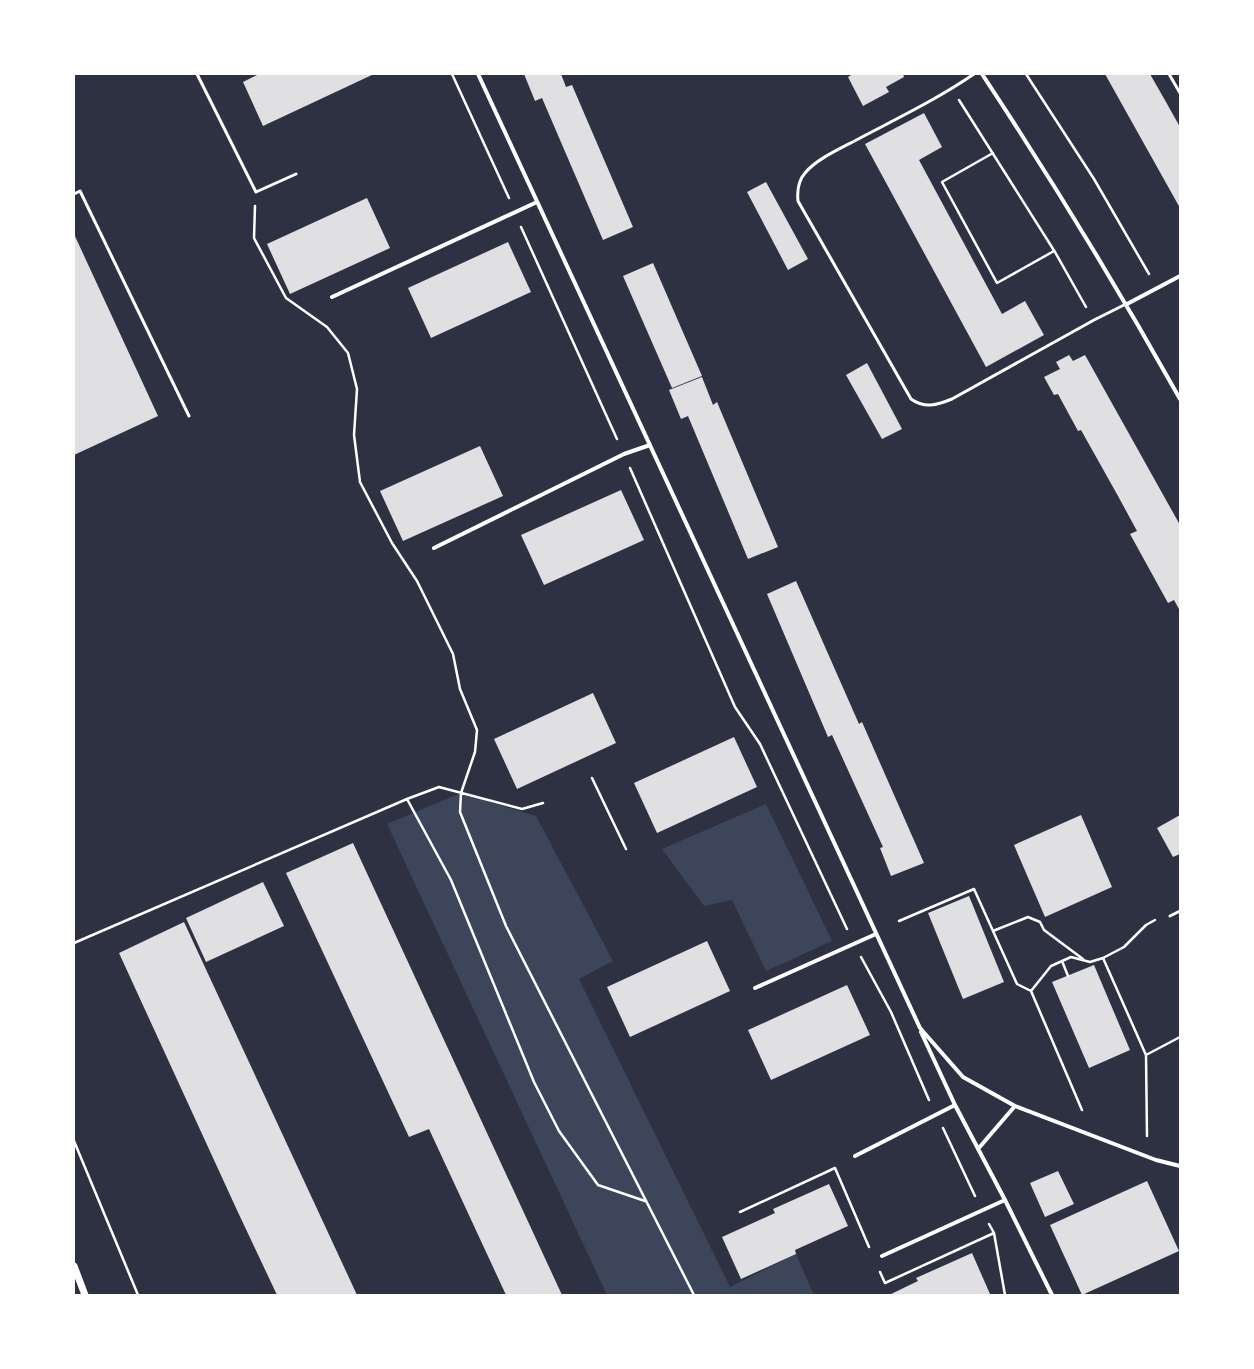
<svg xmlns="http://www.w3.org/2000/svg" width="1254" height="1369" viewBox="0 0 1254 1369" font-family="'PT Sans',sans-serif">
	<style>
		.green { fill: #3c4559 }
		.building { fill: #e0e0e3 }
		.lines { fill: none; stroke-linecap: round; stroke-linejoin: round }
		.path { stroke: #fff; stroke-width: 2.5 }
		.service { stroke: #fff; stroke-width: 3 }
		.minor { stroke: #fff; stroke-width: 4 }
		.tertiary { stroke: #fff; stroke-width: 7 }
	</style>
	<rect width="100%" height="100%" fill="#2d3142"/>
	<path class="green" d="M461,793L536,816L613,961L579,979L730,1287L796,1254L814,1295H607L387,824Z
		M766,804L832,941L766,971L732,900L704,906L662,849Z"/>
	<path class="building" d="M259,74H374L263,126L243,82Z
		M524,74H561L566,87L572,85L633,227L603,240L542,98L535,101Z
		M853,74H903L904,77L886,87L889,92L863,106L848,77Z
		M1105,74H1150L1166,102L1180,127V208Z
		M924,113L942,147L919,160L1002,314L1025,301L1044,335L986,367L865,144Z
		M766,182L808,259L788,270L747,192Z
		M367,198L390,248L290,294L267,244Z
		M74,234L158,416L74,455Z
		M508,242L531,292L431,338L408,288Z
		M653,263L702,376L672,388L623,276Z
		M1069,355L1073,361L1085,355L1180,525V611L1174,600L1168,603L1130,534L1137,531L1118,496L1081,430L1078,431L1058,394L1054,395L1044,377L1060,369L1056,362Z
		M867,363L902,429L882,439L846,375Z
		M702,377L713,405L717,402L778,547L748,559L688,416L681,419L669,390Z
		M480,446L503,496L403,541L380,491Z
		M621,490L644,540L544,585L521,535Z
		M796,581L859,724L862,722L924,863L891,876L880,848L883,847L832,735L828,737L767,594Z
		M593,693L616,743L517,789L494,739Z
		M734,737L757,787L657,833L634,783Z
		M1081,815L1112,887L1045,917L1014,845Z
		M1180,815V854L1173,857L1157,828Z
		M353,843L475,1107L562,1295H506L429,1129L409,1137L286,873Z
		M263,882L284,926L206,962L186,918Z
		M969,896L1004,982L963,999L928,913Z
		M184,922L357,1295H277L236,1208L119,953Z
		M707,941L730,991L630,1037L607,987Z
		M1094,965L1130,1050L1089,1068L1052,982Z
		M847,985L870,1035L771,1080L748,1030Z
		M1058,1171L1074,1204L1045,1217L1030,1183Z
		M1147,1181L1179,1251L1082,1295L1050,1225Z
		M829,1184L848,1226L795,1250L796,1254L741,1279L722,1237L775,1213L773,1209Z
		M972,1253L990,1294L889,1295L918,1281L916,1278Z"/>
	<g class="lines">
		<path class="path" d="M452,74L509,198
			M1026,74L1094,179L1149,274
			M959,100L1055,252L1086,307
			M993,153L942,182L997,283L1054,251
			M255,206L254,238L286,298L327,327L348,353L357,389L354,435L360,482L392,543L417,581L453,654L460,689L477,730L475,752L461,793L460,812L506,926L694,1295
			M521,227L617,439
			M630,468L735,707L760,744L847,929
			M592,778L626,849
			M407,799L451,880L534,1082L559,1131L598,1185L645,1201
			M899,921L974,889L1017,984L1031,991L1082,1110
			M993,931L1028,917L1040,922L1044,930L1083,959
			M74,943L407,799L439,787L522,809L543,803
			M861,957L891,1012L929,1100
			M1103,958L1124,947L1146,925L1155,920
			M1062,961L1068,976
			M1031,991L1051,966L1071,957L1090,962L1103,958L1146,1055L1147,1136
			M1146,1055L1180,1037
			M943,1128L975,1196
			M74,1141L138,1295
			M740,1212L835,1168L869,1247
			M989,1224L994,1233L1005,1295
			M880,1272L885,1283L994,1233"/>
		<path class="service" d="M197,74L256,192L296,174
			M974,74C939,98 900,117 862,137C846,146 817,158 805,173C798,181 797,191 798,201L911,399C925,409 937,405 952,399L1094,320L1126,304
			M1169,74L1180,93
			M74,194L80,191L189,416
			M1170,916L1180,911"/>
		<path class="minor" d="M478,74L920,1028L963,1077L1015,1106L1156,1160L1180,1166
			M982,74C1052,180 1118,288 1180,399
			M332,297L537,202
			M1127,304L1180,276
			M434,548L624,454L650,445
			M755,988L876,934
			M921,1032L955,1105L1005,1200L1052,1295
			M978,1149L1015,1106
			M855,1156L955,1105
			M882,1256L1005,1200"/>
		<path class="tertiary" d="M74,1266L85,1295"/>
	</g>
	<rect width="1254" height="1369" fill="none" stroke="#ffffff" stroke-width="150"/>
</svg>
